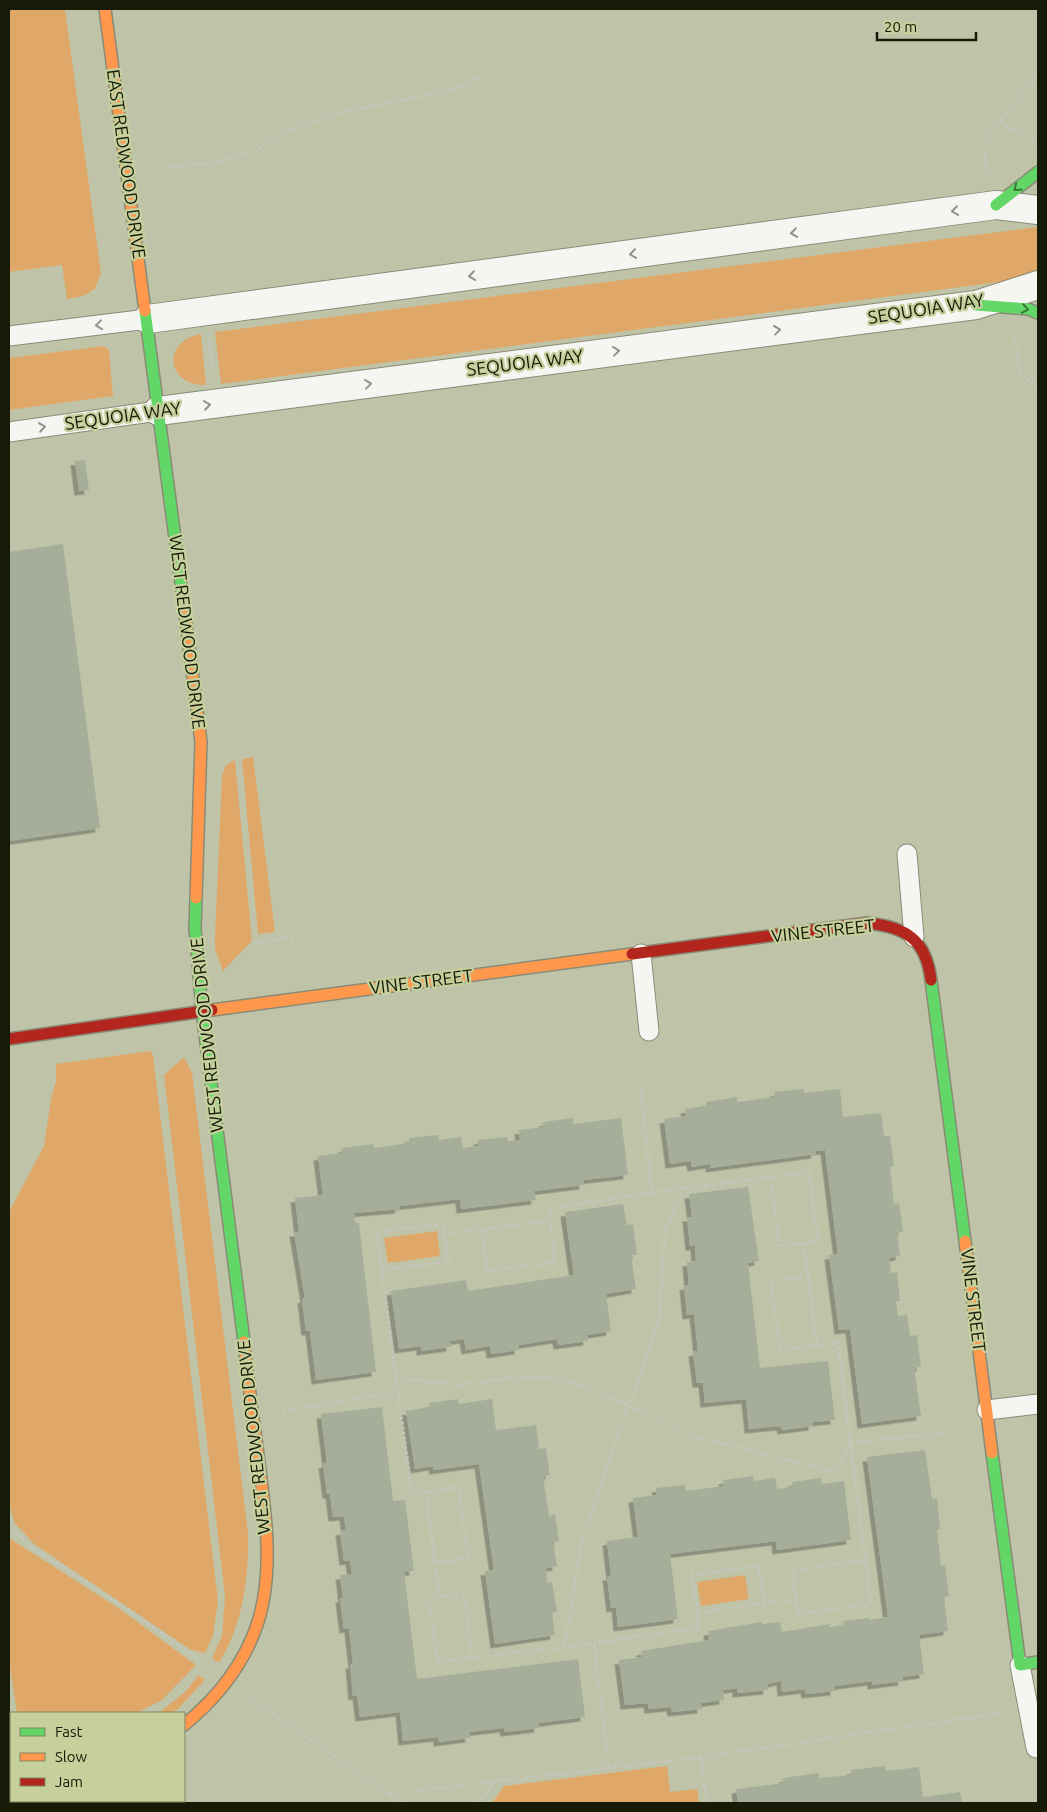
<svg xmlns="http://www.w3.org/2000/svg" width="1047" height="1812" viewBox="0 0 1047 1812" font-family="Ubuntu,sans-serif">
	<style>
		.green { fill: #dfa868 }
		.building { fill: #a6ae99; filter: url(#shadow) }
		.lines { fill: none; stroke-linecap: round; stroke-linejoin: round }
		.lane-casing { stroke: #888c77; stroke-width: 21 }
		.street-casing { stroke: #888c77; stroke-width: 30 }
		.fast-casing { stroke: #888c77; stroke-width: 14 }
		.slow-casing { stroke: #888c77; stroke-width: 14 }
		.jam-casing { stroke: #888c77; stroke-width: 14 }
		.path { stroke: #c5c7be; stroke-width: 3; stroke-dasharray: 2.5 2.5; stroke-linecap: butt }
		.lane { stroke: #f5f6f2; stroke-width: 19 }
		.street { stroke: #f5f6f2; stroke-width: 28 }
		.fast { stroke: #63d668; stroke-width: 11 }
		.slow { stroke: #ff974d; stroke-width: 11 }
		.jam { stroke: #b3261e; stroke-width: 11 }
		.oneway { stroke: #3c7837 }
		.oneway2 { stroke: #919388 }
		.labels { text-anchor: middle; stroke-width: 4.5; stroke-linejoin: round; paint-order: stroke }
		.street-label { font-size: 18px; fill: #161a06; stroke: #c5d09d }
	</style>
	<defs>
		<filter id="shadow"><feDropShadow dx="-4.5" dy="4.5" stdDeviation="0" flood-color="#0004"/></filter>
	</defs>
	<rect width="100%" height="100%" fill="#bfc4a9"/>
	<path class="green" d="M9,9H65L101,273L95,289L83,296L67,299L62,265L9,272Z
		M1038,227V277L221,384L215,332Z
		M201,334L206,385C166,386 161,341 201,334Z
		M104,346L109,350L113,396L9,410V358Z
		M253,757L275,932L258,934L242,759Z
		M235,760L252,941L223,971L215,949V936L222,775L226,765Z
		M150,1051L153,1055L218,1601L213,1636L205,1653L191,1650L34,1544L14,1522L9,1501V1212L44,1146L51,1099L56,1081V1064Z
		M184,1057L192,1073L248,1533C249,1578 243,1624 219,1663L212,1658L222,1636L225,1596L164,1075Z
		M437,1231L440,1256L388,1263L384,1238Z
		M9,1538L117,1607L196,1665L162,1700L137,1713H17L9,1660Z
		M745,1575L749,1599L701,1606L697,1582Z
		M199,1675L205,1680L178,1709L172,1713H159L186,1691Z
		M667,1766L670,1792L697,1789L699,1803H492L504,1786Z"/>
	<path class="building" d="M85,460L89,490L79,491L75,461Z
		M63,544L100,828L9,841V552Z
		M804,1089V1093L840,1089L843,1117L881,1113L884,1136H890L894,1166L890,1167L894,1204L899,1203L903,1232L897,1233L900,1256L889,1258L891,1273L897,1272L900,1301H896L898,1316L907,1315L910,1336L917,1335L921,1367H914L921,1416L862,1424L850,1329L839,1330L829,1255L838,1254L825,1150L815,1151L816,1154L710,1168V1164L692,1167L691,1161L670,1164L664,1119L686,1116L685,1109L706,1106V1102L737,1097V1102L775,1097L774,1092Z
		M573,1118V1124L621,1118L628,1175L583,1180L584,1185L534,1191L536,1200L461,1209L460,1199L399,1206L400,1209L354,1213L355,1223H359L376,1372L316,1380L310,1331H306L302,1299L305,1298L294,1232H299L295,1198L323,1195L318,1156L342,1153V1148L374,1144V1148L409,1143V1138L438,1135L439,1140L461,1137L463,1148L478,1146V1140L507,1137L508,1141L520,1140L519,1130L543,1127V1122Z
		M748,1187L759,1261L748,1263L760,1368L828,1361L835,1420L813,1422V1426L782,1430L781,1426L749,1429L746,1399L705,1403L703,1383H697L693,1352L698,1351L694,1314L687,1315L684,1286L689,1285L687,1262L696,1261L695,1246H690L687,1217H692L689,1194Z
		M623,1204L627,1225L633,1224L637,1255H631L636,1289L606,1294L611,1331L587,1335L588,1341L558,1345L557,1339L519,1345V1350L491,1354L490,1346L466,1350L464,1339L450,1341L451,1347L421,1351V1346L399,1349L391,1291L466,1280L468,1291L574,1275L565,1212Z
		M458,1399L459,1404L492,1399L496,1430L536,1425L539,1449L546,1448L550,1475L543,1476L549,1516L555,1514L559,1541L553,1542L557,1566L546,1568L547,1583L552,1582L557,1612L552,1613L555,1635L495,1644L485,1571L494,1570L479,1464L434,1470L433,1466L415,1469L406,1411L430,1407L429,1403Z
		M382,1407L393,1501L405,1500L414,1571L404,1572L417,1679L578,1659L585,1717L538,1723L539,1728L505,1732L504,1728L469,1732L470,1738L438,1742V1737L403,1741L400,1712L360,1717L357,1695L353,1696L350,1664H353L349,1628L344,1629L340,1598H343L340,1575L352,1574L350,1560L344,1561L340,1531L346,1530L344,1516L333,1517L330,1494H327L323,1464L327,1463L321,1414Z
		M925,1450L932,1499L937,1498L940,1529L937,1530L941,1566H945L949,1596L944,1597L948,1631L919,1635L924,1674L902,1677L903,1681L872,1685V1681L835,1686V1691L806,1694L805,1689L782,1692L781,1681L767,1684L768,1690L737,1693V1688L723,1690L724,1700L701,1703L702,1709L672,1712L671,1707L649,1709L648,1703L625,1705L619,1660L642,1657L641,1651L709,1640L708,1631L762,1622V1624L780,1622L782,1632L830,1624V1627L844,1625L843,1621L869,1618L870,1620L888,1617L867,1457Z
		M753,1476L754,1481L775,1478L777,1489L792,1487V1482L821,1478L822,1484L844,1481L851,1540L777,1550L776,1541L670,1554L678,1619L618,1627L616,1607L611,1608L607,1576H611L607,1541L638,1537L633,1498L657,1495L656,1488L685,1485L686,1491L724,1486L723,1480Z
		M885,1766L886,1771L919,1767L923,1797L960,1792L962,1803H738L736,1789L784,1783L783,1778L819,1773V1778L851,1775V1770Z"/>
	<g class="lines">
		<g class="lane-casing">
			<path id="lane" d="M9,336L148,319
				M9,432L158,411
				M907,854L914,937
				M641,954L649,1031
				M987,1410L1038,1404
				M1020,1665L1036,1748"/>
		</g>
		<g class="street-casing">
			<path id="street" d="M148,319L996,205L1038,210
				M158,411L976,305L1038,285
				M9,1777L11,1776"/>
		</g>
		<g class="fast-casing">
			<path id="fast" d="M996,205L1038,172
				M976,305L1028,309L1038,313
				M145,311L184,606
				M196,898L195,928L202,1011L244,1342
				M931,980L965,1241
				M992,1453L1020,1665L1038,1662"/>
		</g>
		<g class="slow-casing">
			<path id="slow" d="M105,9L145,311
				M184,606L201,742L196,898
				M212,1010L632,954
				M965,1241L992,1453
				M184,1725C217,1698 243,1666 257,1625C275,1572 265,1510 258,1455C253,1418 248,1380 244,1342"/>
		</g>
		<g class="jam-casing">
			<path id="jam" d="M632,954L867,923C906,927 926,939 931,980
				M9,1039L212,1010"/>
		</g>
		<path class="path" d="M1001,121L1011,130L1038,139
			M162,168L214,163L254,152L285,131L339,112L452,91L482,76
			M987,174L983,143L1038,73
			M1015,338L1019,373L1038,387
			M209,342L213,373
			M256,943L295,937
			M640,1082L652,1193L684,1188L665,1231L659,1322L583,1534L565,1647L699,1628L692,1575L759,1566L764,1603L697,1613
			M684,1188L809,1172L818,1241L779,1246L771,1178
			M550,1221L482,1229L487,1271L555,1262L549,1208L652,1193
			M444,1233L482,1229
			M804,1243L817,1346L780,1350L771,1281L808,1277
			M383,1270L448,1262L443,1224L377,1232L396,1378
			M817,1346L838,1343L871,1604L798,1613L792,1570L866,1560
			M398,1392L412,1494L459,1487L468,1558L435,1563L426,1492
			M283,1411L398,1392L396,1378L461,1385L510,1378L558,1377L631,1406L693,1436L834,1472L851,1443L960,1431
			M9,1520L10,1526L27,1544L120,1604L202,1662
			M435,1563L440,1597
			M764,1603L796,1599
			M472,1658L464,1594L429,1598L437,1662L565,1647
			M251,1699L390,1794L609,1768L594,1643
			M701,1757L1002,1713
			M609,1768L701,1757L707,1803
			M390,1794L404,1803
			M479,1803L495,1782"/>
		<use href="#lane" class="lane"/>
		<use href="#street" class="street"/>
		<use href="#fast" class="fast"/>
		<use href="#slow" class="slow"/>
		<use href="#jam" class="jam"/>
	</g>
	<defs><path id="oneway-chevron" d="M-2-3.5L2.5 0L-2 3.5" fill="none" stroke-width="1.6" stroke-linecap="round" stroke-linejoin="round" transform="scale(1.25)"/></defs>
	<g class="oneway">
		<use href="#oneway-chevron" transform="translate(1017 188) rotate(141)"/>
		<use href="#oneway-chevron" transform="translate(1025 309) rotate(11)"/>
	</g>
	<g class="oneway2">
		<use href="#oneway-chevron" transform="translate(955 211) rotate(172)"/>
		<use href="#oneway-chevron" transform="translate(794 233) rotate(172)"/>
		<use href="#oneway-chevron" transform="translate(633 254) rotate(172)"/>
		<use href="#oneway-chevron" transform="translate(472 276) rotate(172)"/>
		<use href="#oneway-chevron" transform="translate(99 325) rotate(173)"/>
		<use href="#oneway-chevron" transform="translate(777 330) rotate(-7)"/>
		<use href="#oneway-chevron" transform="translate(616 351) rotate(-7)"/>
		<use href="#oneway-chevron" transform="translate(368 384) rotate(-7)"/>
		<use href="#oneway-chevron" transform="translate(207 405) rotate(-8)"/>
		<use href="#oneway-chevron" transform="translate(42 427) rotate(-8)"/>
	</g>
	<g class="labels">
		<g class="street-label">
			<text transform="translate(126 164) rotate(82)" y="6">EAST REDWOOD DRIVE</text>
			<text transform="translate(926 309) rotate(-9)" y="6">SEQUOIA WAY</text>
			<text transform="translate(525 363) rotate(-7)" y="6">SEQUOIA WAY</text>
			<text transform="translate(123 416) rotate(-8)" y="6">SEQUOIA WAY</text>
			<text transform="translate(187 632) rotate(83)" y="6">WEST REDWOOD DRIVE</text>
			<text transform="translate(823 931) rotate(-6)" y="6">VINE STREET</text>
			<text transform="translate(421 982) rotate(-7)" y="6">VINE STREET</text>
			<text transform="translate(207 1035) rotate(-96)" y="6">WEST REDWOOD DRIVE</text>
			<text transform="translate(973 1300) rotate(83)" y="6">VINE STREET</text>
			<text transform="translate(254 1437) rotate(-96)" y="6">WEST REDWOOD DRIVE</text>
		</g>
	</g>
	<rect width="1047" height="1812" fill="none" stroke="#161a06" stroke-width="20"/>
	<rect x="10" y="1712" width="175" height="90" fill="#c5d09d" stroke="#7f8761"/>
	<rect x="20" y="1728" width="25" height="8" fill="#63d668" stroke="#7f8761"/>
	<text x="55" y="1737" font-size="15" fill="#161a06">Fast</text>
	<rect x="20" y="1753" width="25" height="8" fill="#ff974d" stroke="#7f8761"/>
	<text x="55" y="1762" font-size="15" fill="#161a06">Slow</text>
	<rect x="20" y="1778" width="25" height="8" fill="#b3261e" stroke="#7f8761"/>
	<text x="55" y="1787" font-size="15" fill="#161a06">Jam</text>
	<path d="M877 32v8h99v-8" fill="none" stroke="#161a06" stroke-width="2.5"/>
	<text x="884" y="32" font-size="15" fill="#161a06" stroke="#c5d09d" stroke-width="4" paint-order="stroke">20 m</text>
</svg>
